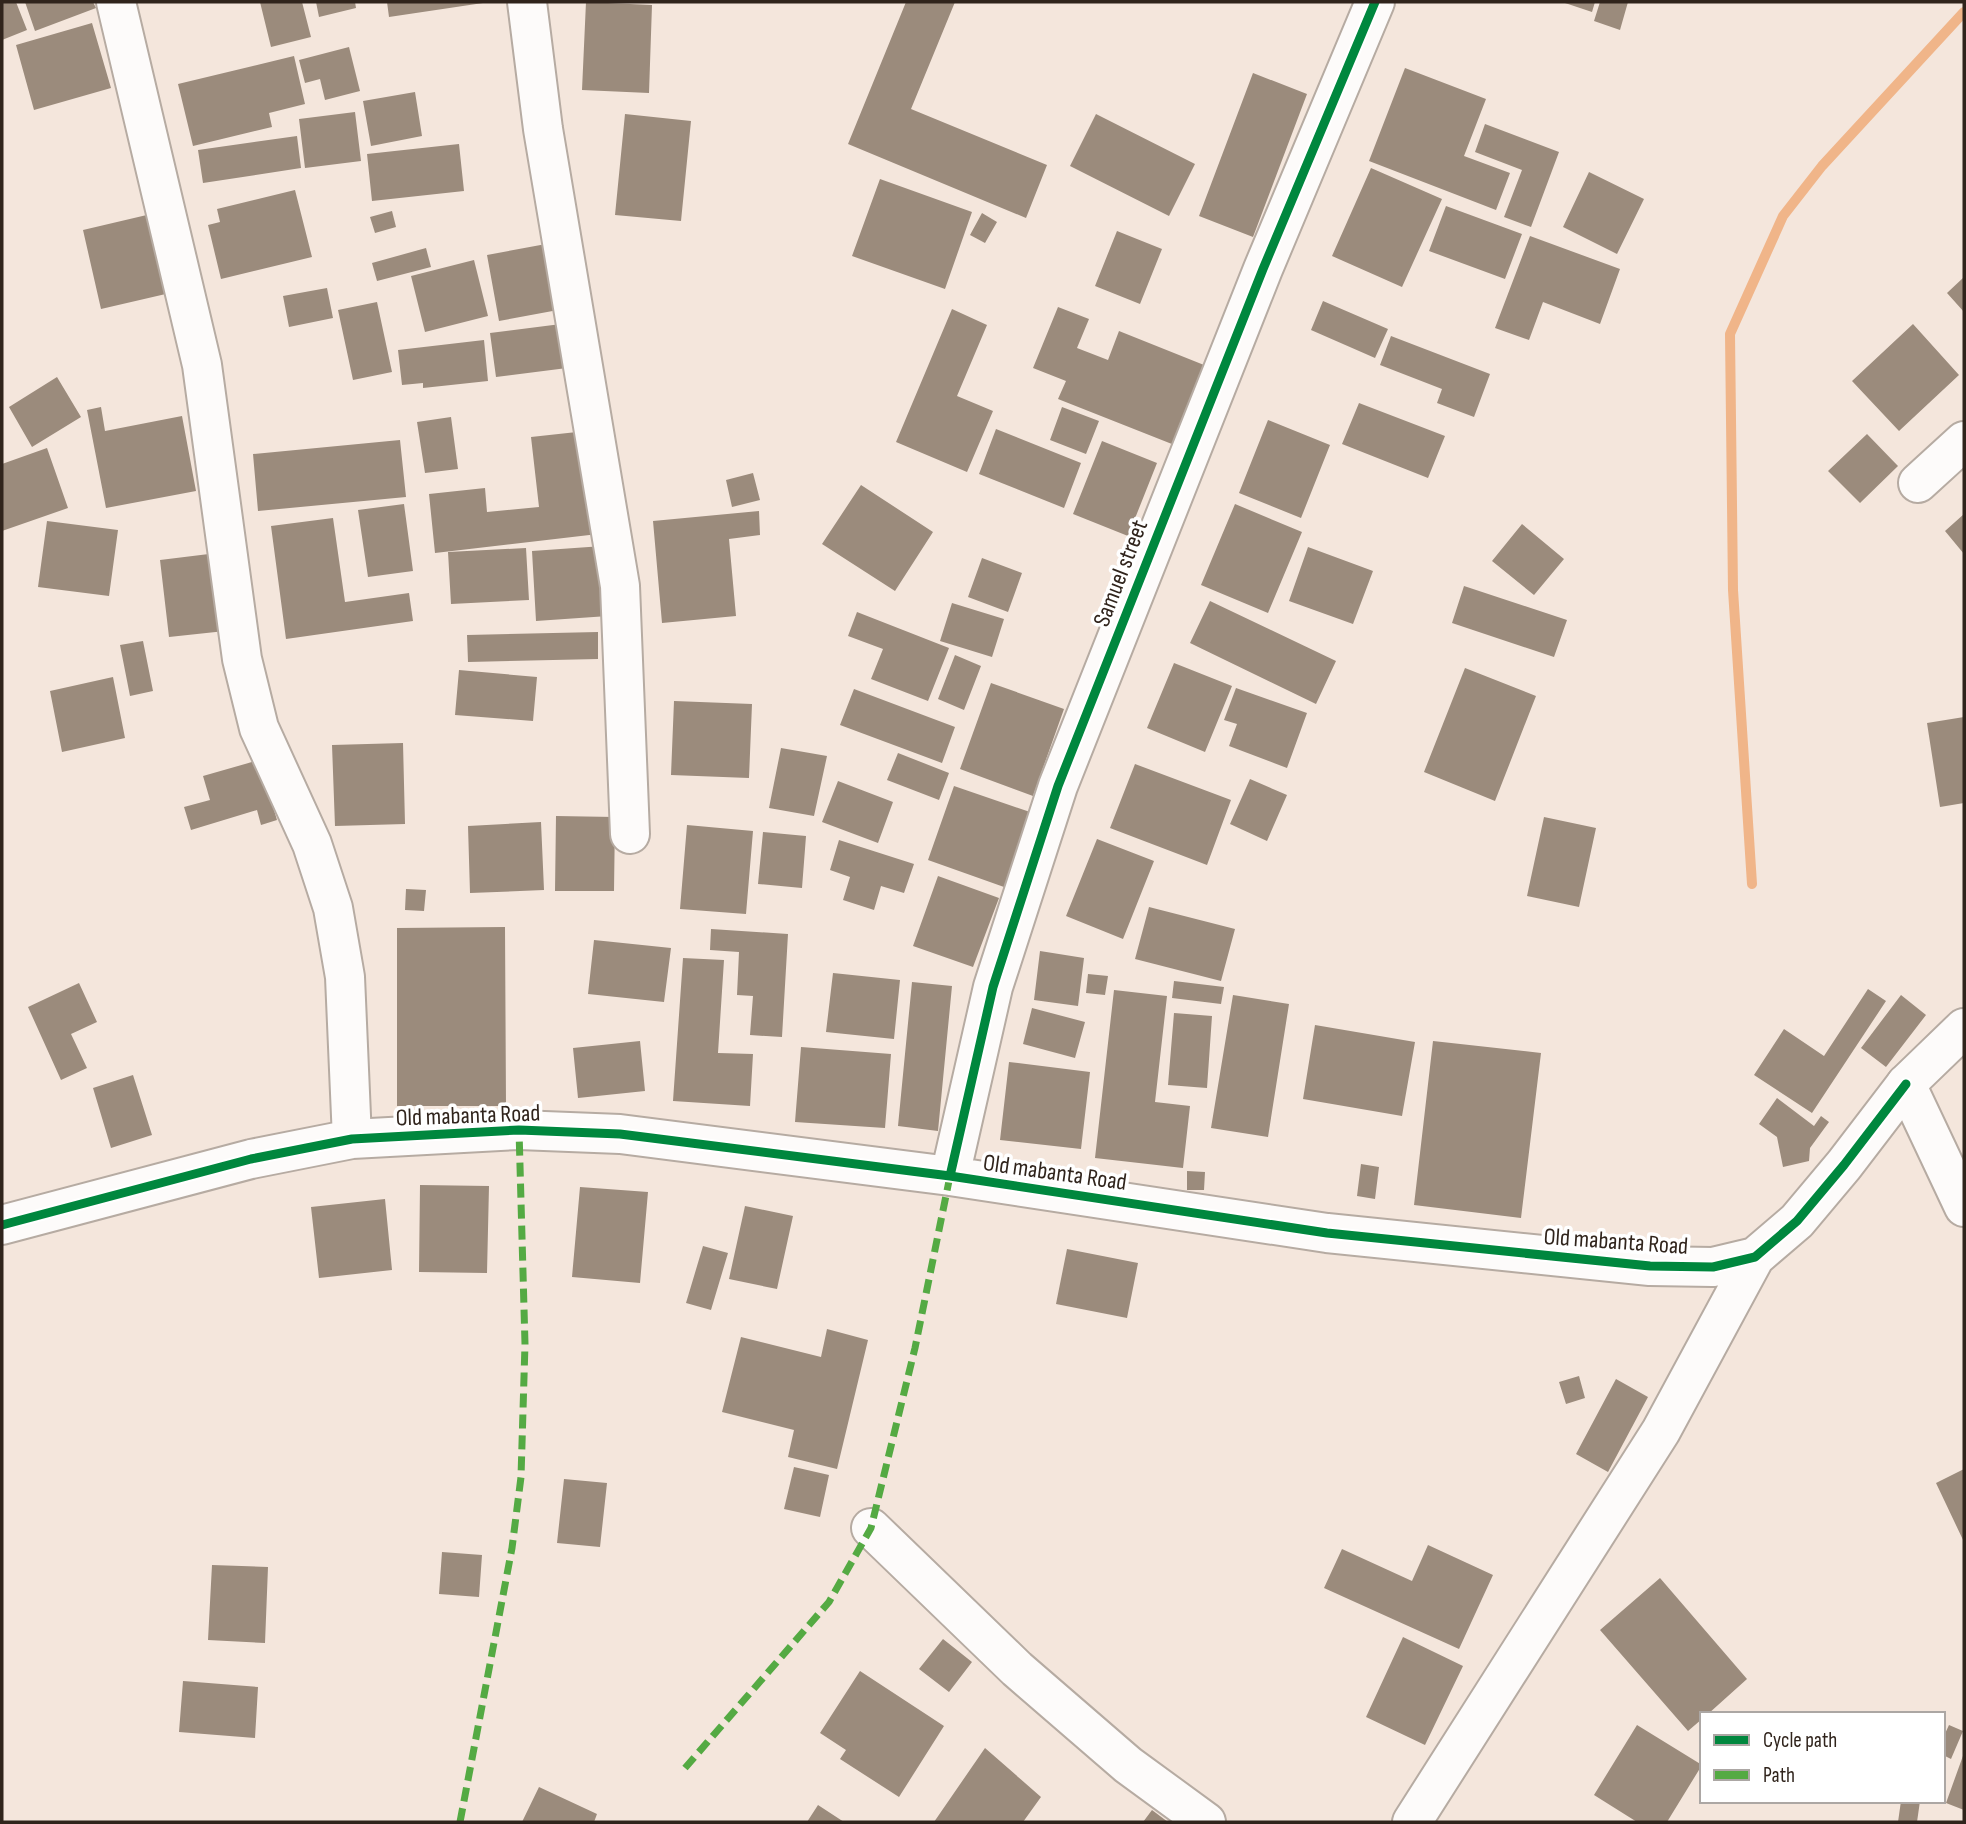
<svg xmlns="http://www.w3.org/2000/svg" width="1966" height="1824" viewBox="0 0 1966 1824" font-family="'Sofia Sans Condensed',sans-serif">
	<style>
		.lines { fill: none; stroke-linecap: round; stroke-linejoin: round }
		.stream { stroke: #f0b589; stroke-width: 10 }
		.building { fill: #9b8b7c }
		.minor-casing { stroke: #b6aba2; stroke-width: 42 }
		.major-casing { stroke: #b6aba2; stroke-width: 42 }
		.minor { stroke: #fdfbfa; stroke-width: 38 }
		.major { stroke: #fdfbfa; stroke-width: 38 }
		.quiet { stroke: #54aa43; stroke-width: 7; stroke-dasharray: 14 7; stroke-linecap: butt }
		.cycleway-casing { stroke: #fff; stroke-width: 13 }
		.cycleway { stroke: #00873e; stroke-width: 9 }
		.labels { text-anchor: middle; stroke-width: 7; stroke-linejoin: round; paint-order: stroke }
		.street-label { font-size: 24px; fill: #30241c; stroke: #fff }
	</style>
	<rect width="100%" height="100%" fill="#f4e6dc"/>
	<g class="lines">
		<path class="stream" d="M1752,884L1733,590L1730,334L1783,216L1822,166L1964,12"/>
	</g>
	<path class="building" d="M2,2H16L27,30L2,40Z
		M25,2H93L96,8L35,31Z
		M260,2H302L311,37L271,47Z
		M316,2H355L356,8L319,17Z
		M387,2H483V3L389,17Z
		M586,2L652,5L649,93L582,90Z
		M906,2H955L911,109L1047,165L1026,218L848,144Z
		M1562,2H1595L1592,12Z
		M1600,2H1628L1620,30L1594,21Z
		M92,23L111,88L34,110L16,45Z
		M349,47L360,91L325,100L320,79L305,83L299,60Z
		M294,56L305,104L269,113L272,127L193,146L178,84Z
		M1405,68L1486,99L1464,156L1510,173L1496,210L1369,161Z
		M1253,73L1307,94L1253,237L1199,216Z
		M415,92L422,136L371,146L363,101Z
		M355,112L361,161L305,168L299,119Z
		M625,114L691,121L681,221L615,215Z
		M1096,114L1195,164L1169,216L1070,166Z
		M1485,124L1559,152L1531,227L1504,217L1522,170L1475,152Z
		M297,136L301,168L203,183L198,150Z
		M459,144L464,191L372,201L367,154Z
		M1371,168L1442,199L1402,287L1332,256Z
		M1589,172L1644,199L1617,254L1563,227Z
		M880,179L972,212L945,289L852,256Z
		M295,190L312,257L221,279L208,225L220,222L217,209Z
		M1446,206L1522,234L1505,279L1429,251Z
		M392,211L396,227L375,233L370,217Z
		M982,213L997,222L985,243L970,235Z
		M151,214L170,293L101,309L83,230Z
		M1117,231L1162,249L1140,304L1095,286Z
		M1530,236L1620,269L1600,324L1543,302L1529,340L1495,328Z
		M546,244L558,310L499,321L487,255Z
		M426,248L431,267L377,281L372,263Z
		M474,260L488,316L425,332L411,276Z
		M1964,277V312L1947,293Z
		M327,288L333,318L289,327L283,296Z
		M1323,301L1388,329L1375,358L1311,330Z
		M377,302L392,372L353,380L338,310Z
		M1058,307L1089,319L1077,348L1108,360L1119,331L1214,369L1182,448L1058,399L1066,381L1033,368Z
		M952,309L987,325L957,396L993,411L967,472L896,442Z
		M561,324L567,368L496,377L490,333Z
		M1913,324L1959,375L1899,431L1852,381Z
		M1391,336L1490,374L1474,417L1437,403L1442,389L1380,365Z
		M484,340L488,381L423,388V383L402,385L398,350Z
		M57,377L81,417L32,447L9,407Z
		M1359,403L1445,436L1428,478L1342,444Z
		M101,407L105,431L182,416L196,491L106,508L87,410Z
		M1062,407L1099,421L1086,454L1050,440Z
		M451,417L458,469L425,473L417,422Z
		M1268,420L1330,445L1301,518L1239,493Z
		M996,429L1081,463L1064,508L979,474Z
		M586,431L598,534L435,553L429,494L485,488L487,512L539,507L531,437Z
		M1867,434L1898,466L1860,503L1828,471Z
		M400,440L406,497L258,511L253,454Z
		M1102,441L1157,463L1128,536L1073,514Z
		M47,448L68,508L2,531V464Z
		M753,473L760,500L732,507L726,480Z
		M861,485L933,532L895,591L822,544Z
		M404,504L413,571L368,577L358,510Z
		M1235,504L1302,532L1268,613L1201,585Z
		M759,511L760,535L729,539L736,616L662,623L653,521Z
		M1964,514V554L1945,531Z
		M333,518L345,602L409,593L413,621L286,639L271,526Z
		M47,521L118,530L109,596L38,587Z
		M1522,524L1564,559L1534,595L1492,561Z
		M603,546L608,616L536,621L532,551Z
		M1308,547L1373,571L1353,624L1289,601Z
		M526,548L529,600L451,604L448,552Z
		M217,553L225,631L169,637L160,560Z
		M982,558L1022,573L1008,612L968,597Z
		M1464,586L1567,620L1554,657L1452,623Z
		M1210,601L1336,661L1316,704L1190,643Z
		M952,603L1004,619L992,657L940,641Z
		M857,612L949,648L928,701L871,679L883,649L848,636Z
		M598,632V659L468,662L467,635Z
		M143,641L153,691L130,696L120,645Z
		M955,655L981,666L964,710L938,699Z
		M1174,663L1232,686L1205,752L1147,728Z
		M1465,668L1536,696L1495,801L1424,772Z
		M459,670L537,677L533,721L455,715Z
		M113,677L125,738L62,752L50,691Z
		M991,683L1064,709L1033,796L960,769Z
		M1236,688L1307,713L1287,768L1229,746L1237,724L1224,720Z
		M854,689L955,727L942,763L840,725Z
		M674,701L752,704L749,778L671,775Z
		M1964,717V803L1940,807L1927,723Z
		M403,743L405,824L335,826L332,745Z
		M781,748L827,756L814,816L769,808Z
		M898,753L949,773L939,800L887,780Z
		M259,760L277,820L261,825L257,810L191,830L184,807L210,800L203,776Z
		M1135,764L1231,800L1207,865L1110,828Z
		M1250,779L1287,795L1267,841L1230,824Z
		M838,781L893,802L878,843L822,822Z
		M954,786L1030,812L1004,887L928,860Z
		M556,816L615,817L614,891H555Z
		M1544,817L1596,828L1579,907L1527,896Z
		M541,822L544,890L470,893L468,826Z
		M687,825L753,831L746,914L680,909Z
		M763,832L806,836L802,888L758,884Z
		M1097,839L1154,861L1123,939L1066,916Z
		M839,840L914,864L904,893L881,886L874,910L843,900L850,877L830,870Z
		M938,876L999,898L973,967L913,946Z
		M406,889L426,890L424,911L405,910Z
		M1149,907L1235,929L1221,981L1135,959Z
		M505,927L506,1106H397V928Z
		M711,929L788,934L782,1037L750,1035L753,996L737,995L739,952L710,950Z
		M594,940L671,948L664,1002L588,994Z
		M1040,951L1084,958L1078,1006L1034,1000Z
		M683,958L724,960L718,1053L753,1054L750,1106L673,1101Z
		M833,973L900,980L894,1039L826,1032Z
		M1088,974L1108,976L1105,995L1086,993Z
		M1174,981L1224,987L1221,1004L1172,998Z
		M912,982L952,986L938,1131L898,1126Z
		M79,983L97,1022L71,1034L87,1068L61,1080L28,1007Z
		M1868,989L1886,1001L1812,1113L1754,1075L1784,1029L1824,1056Z
		M1114,990L1167,996L1155,1102L1190,1106L1183,1168L1095,1158Z
		M1233,995L1289,1004L1268,1137L1211,1128Z
		M1901,995L1926,1015L1886,1067L1861,1048Z
		M1032,1008L1085,1022L1075,1058L1023,1044Z
		M1174,1013L1212,1016L1207,1088L1168,1085Z
		M1315,1025L1415,1042L1402,1116L1303,1099Z
		M640,1041L645,1091L578,1098L573,1048Z
		M1433,1041L1541,1053L1521,1218L1414,1205Z
		M801,1047L891,1054L885,1128L795,1122Z
		M1009,1062L1090,1072L1081,1149L1000,1140Z
		M133,1075L152,1135L111,1148L93,1088Z
		M1777,1098L1814,1126L1821,1116L1829,1122L1810,1148L1809,1161L1783,1167L1777,1137L1759,1124Z
		M1361,1164L1379,1167L1375,1199L1357,1196Z
		M1187,1171L1205,1172L1204,1190H1187Z
		M420,1185L489,1186L487,1273L419,1272Z
		M580,1187L648,1192L640,1283L572,1277Z
		M385,1199L392,1270L319,1278L311,1207Z
		M745,1206L793,1216L777,1289L729,1279Z
		M703,1246L728,1253L711,1310L686,1303Z
		M1067,1249L1138,1263L1127,1318L1056,1304Z
		M827,1329L868,1340L837,1469L788,1457L794,1430L722,1412L741,1337L821,1357Z
		M1579,1376L1585,1398L1566,1404L1559,1382Z
		M1616,1379L1648,1397L1608,1472L1576,1454Z
		M794,1467L829,1475L820,1517L784,1509Z
		M1964,1469V1542L1936,1483Z
		M564,1479L607,1483L600,1547L557,1543Z
		M1428,1545L1493,1575L1459,1649L1324,1588L1342,1549L1412,1581Z
		M442,1552L482,1555L479,1597L439,1594Z
		M212,1565L268,1567L265,1643L208,1640Z
		M1660,1578L1747,1679L1708,1714H1702V1719L1688,1731L1600,1630Z
		M1403,1637L1463,1666L1425,1745L1366,1717Z
		M943,1639L972,1662L949,1692L919,1669Z
		M860,1671L944,1726L899,1797L840,1759L846,1750L820,1733Z
		M183,1681L258,1687L255,1738L179,1732Z
		M1637,1725L1702,1765L1667,1822H1637L1594,1795Z
		M1949,1725L1963,1731L1951,1759L1943,1755V1738Z
		M985,1748L1041,1797L1023,1822H934Z
		M1964,1753V1810L1946,1803Z
		M539,1787L597,1814L594,1822H522Z
		M1901,1801H1920L1917,1822H1898Z
		M818,1805L844,1822H807Z
		M1152,1810L1168,1822H1143Z"/>
	<g class="lines">
		<g class="minor-casing">
			<path id="minor" d="M116,2L202,365L242,659L259,728L312,844L333,908L345,977L352,1139
				M527,2L543,129L620,586L630,834
				M1918,483L1964,441
				M950,1176L993,987L1058,786L1263,269L1375,2
				M2,1225L251,1159L352,1139L519,1130L620,1134L950,1176L1327,1233L1650,1266L1713,1267L1755,1257L1797,1221L1844,1165L1906,1084
				M871,1528L1017,1669L1128,1765L1206,1822
				M1412,1822L1661,1431L1755,1257"/>
		</g>
		<g class="major-casing">
			<path id="major" d="M1964,1028L1906,1084L1964,1207"/>
		</g>
		<use href="#minor" class="minor"/>
		<use href="#major" class="major"/>
		<path class="quiet" d="M685,1768L829,1602L871,1528L915,1348L950,1176
			M460,1822L512,1548L521,1477L525,1344L519,1130"/>
		<g class="cycleway-casing">
			<path id="cycleway" d="M950,1176L993,987L1058,786L1263,269L1375,2
				M2,1225L251,1159L352,1139L519,1130L620,1134L950,1176L1327,1233L1650,1266L1713,1267L1755,1257L1797,1221L1844,1165L1906,1084"/>
		</g>
		<use href="#cycleway" class="cycleway"/>
	</g>
	<g class="labels">
		<g class="street-label">
			<text transform="translate(1120 573) rotate(-69)" y="8">Samuel street</text>
			<text transform="translate(468 1115) rotate(-2)" y="8">Old mabanta Road</text>
			<text transform="translate(1055 1172) rotate(8)" y="8">Old mabanta Road</text>
			<text transform="translate(1616 1241) rotate(4)" y="8">Old mabanta Road</text>
		</g>
	</g>
	<rect width="1966" height="1824" fill="none" stroke="#30241c" stroke-width="7"/>
	<rect x="1700" y="1712" width="245" height="91" fill="#ffffff" stroke="#aca7a4" stroke-width="2"/>
	<rect x="1714" y="1735" width="35" height="10" fill="#00873e" stroke="#aca7a4" stroke-width="2"/>
	<text x="1763" y="1747" font-size="21" fill="#30241c">Cycle path</text>
	<rect x="1714" y="1770" width="35" height="10" fill="#54aa43" stroke="#aca7a4" stroke-width="2"/>
	<text x="1763" y="1782" font-size="21" fill="#30241c">Path</text>
</svg>
